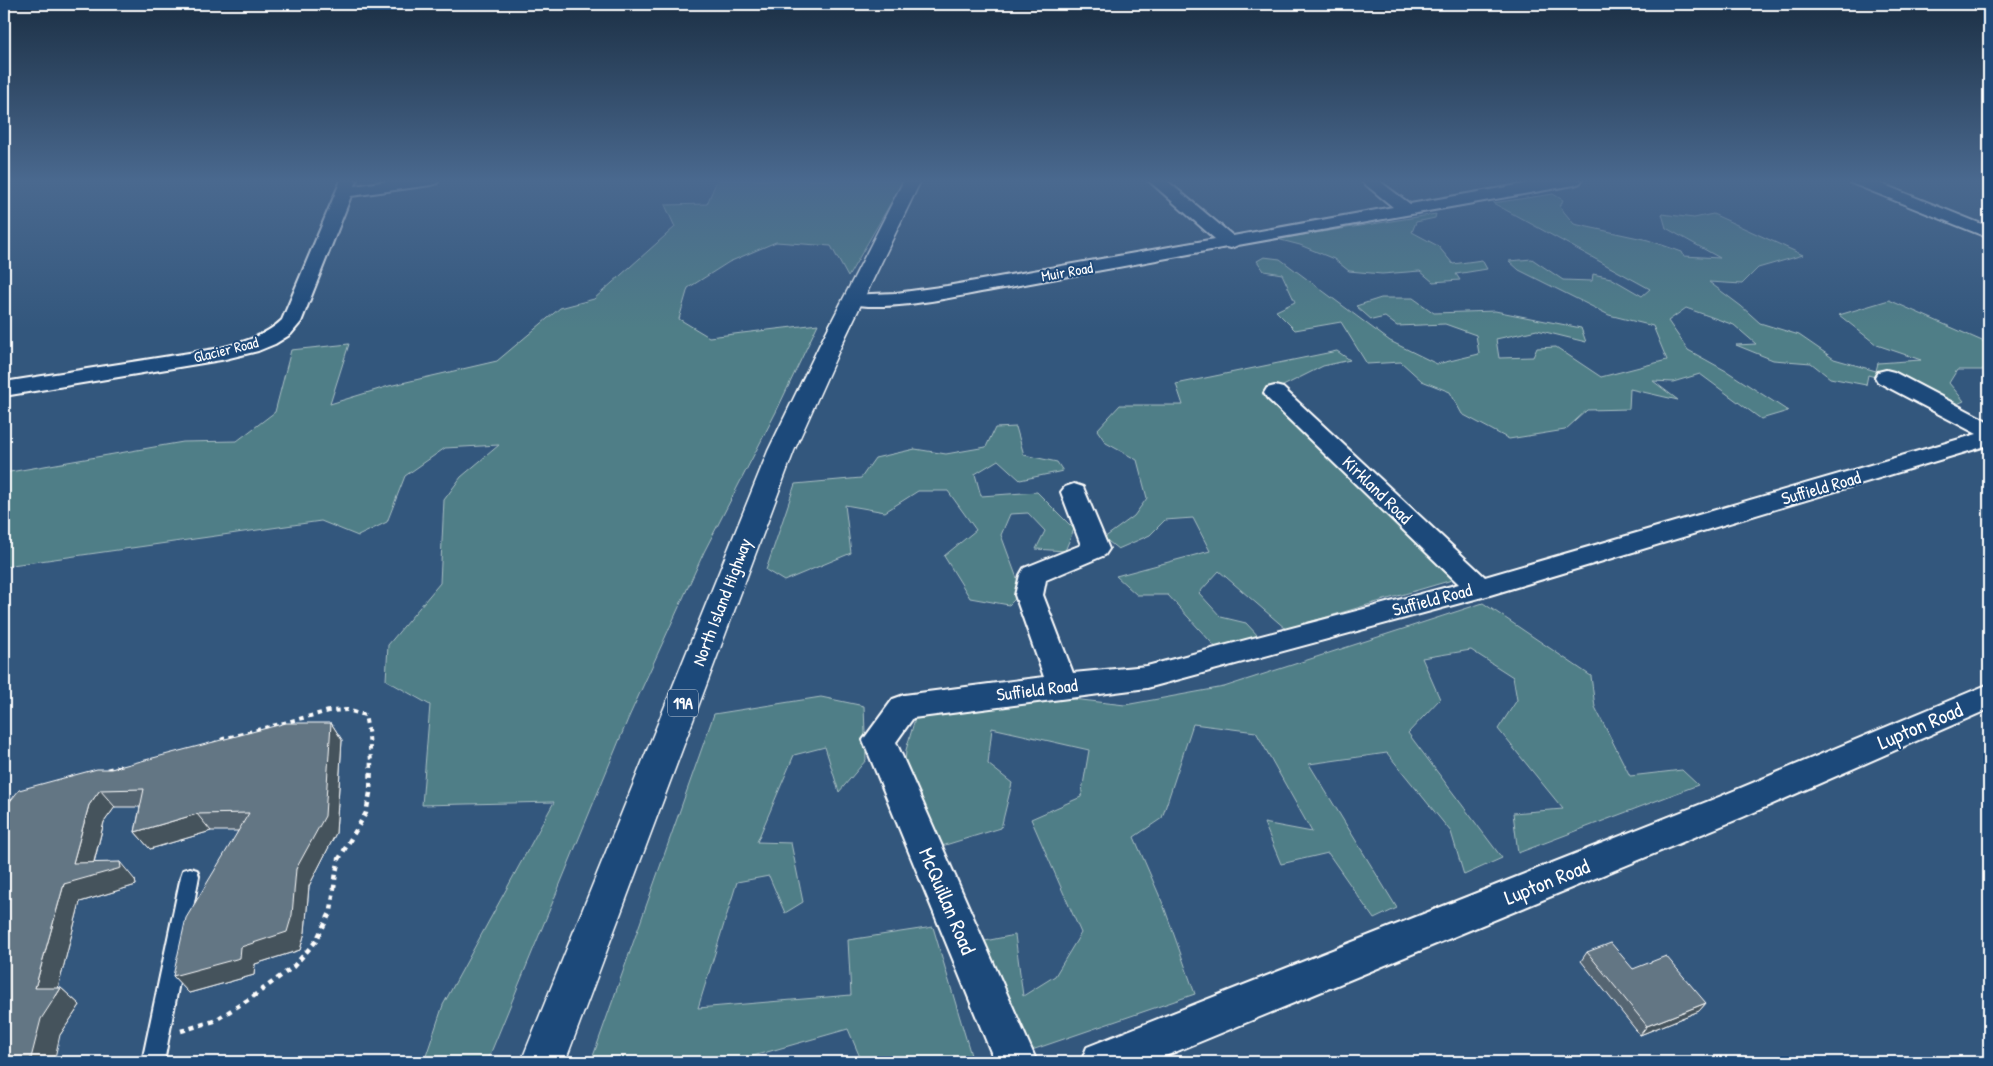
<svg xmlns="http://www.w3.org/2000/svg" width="1993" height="1066" viewBox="0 0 1993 1066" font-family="'Patrick Hand',sans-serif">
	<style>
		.green { fill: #507e87; stroke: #a8bec3 }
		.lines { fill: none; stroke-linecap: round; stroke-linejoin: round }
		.lane-casing { stroke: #fff; stroke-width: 4 }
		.street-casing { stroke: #fff; stroke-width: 4 }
		.primary-casing { stroke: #fff; stroke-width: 3 }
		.path-far1 { stroke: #fff; stroke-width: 4; stroke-dasharray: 4.5 4.5; stroke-linecap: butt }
		.path { stroke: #fff; stroke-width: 4.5; stroke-dasharray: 5 5; stroke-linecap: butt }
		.lane { fill: #1f4a7a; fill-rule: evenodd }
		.street { fill: #1f4a7a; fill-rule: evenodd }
		.primary { fill: #1f4a7a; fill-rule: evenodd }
		.wall { fill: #556572; stroke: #fff }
		.shaded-wall { fill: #45535c; stroke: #fff }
		.building { fill: #637684; stroke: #fff }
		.labels { text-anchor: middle; stroke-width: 4; stroke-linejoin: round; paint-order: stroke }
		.far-street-label { font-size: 15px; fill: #fff; stroke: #1f4a7a }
		.shield { fill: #1f4a7a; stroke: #bcc9d7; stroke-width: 1 }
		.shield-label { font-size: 16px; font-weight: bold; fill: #fff }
		.street-label { font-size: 18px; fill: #fff; stroke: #1f4a7a }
		.near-street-label { font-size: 21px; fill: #fff; stroke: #1f4a7a }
	</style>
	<rect width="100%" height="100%" fill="#33577d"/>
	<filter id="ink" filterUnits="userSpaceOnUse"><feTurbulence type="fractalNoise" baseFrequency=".02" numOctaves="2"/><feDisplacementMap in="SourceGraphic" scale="10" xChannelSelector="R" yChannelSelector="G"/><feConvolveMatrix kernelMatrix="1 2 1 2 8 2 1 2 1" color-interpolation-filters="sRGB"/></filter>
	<g filter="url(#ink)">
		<path class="green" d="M717,180H904L848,277L831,246L776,242L729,262L688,288L679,319L709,337L818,324L776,412L704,552L628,719L487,1062H424L443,1005L554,802L422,805L430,705L386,680L388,645L440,583L444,500L461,477L499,445L445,448L405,476L387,522L358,536L321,521L12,565L4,568V473L183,442L237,441L275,412L291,350L349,344L330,404L389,386L497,361L560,308L594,299L675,227L665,205L707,204Z
			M1553,194L1563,200L1560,207L1574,224L1648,240L1682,252L1684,256L1720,258L1666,228L1662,214L1694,218L1713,214L1803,255L1758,268L1742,284L1709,282L1741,306L1760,323L1799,335L1834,359L1876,371L1878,363L1921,360L1877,345L1839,315L1889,300L1989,344V370H1957L1949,383L1964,401L1948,408L1900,384L1868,375L1866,385L1830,378L1811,363L1773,360L1736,345L1756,344L1734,325L1686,308L1668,321L1688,350L1728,372L1788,411L1761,419L1700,374L1673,382L1653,381L1678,400L1630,389L1629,409L1587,410L1565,430L1509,439L1462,414L1450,392L1422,381L1401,362L1367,364L1341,322L1295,330L1276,311L1295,302L1282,274L1264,271L1257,261L1264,257L1280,259L1390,341L1437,364L1479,354L1476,335L1445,324L1397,326L1385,317L1372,320L1356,306L1381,298H1413L1434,313L1495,311L1581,328L1586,342L1537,330L1496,339L1499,358L1533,357L1537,348L1556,347L1601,377L1667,360L1653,326L1609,315L1519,270L1509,261L1532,259L1563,280L1592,281L1593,274L1611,278L1642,296L1650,289L1493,203Z
			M1436,214L1435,218L1416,222L1412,232L1438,246L1453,264L1482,260L1487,269L1456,274L1460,280L1433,282L1420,271L1382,274L1349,271L1334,259L1300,245L1277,239Z
			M1337,351L1350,360L1323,366L1275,390L1293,424L1360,477L1420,532L1452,580L1286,629L1219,571L1199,593L1221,617L1246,623L1259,637L1220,652L1168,595H1137L1116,576L1210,551L1193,518L1165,520L1150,535L1118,549L1104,538L1134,516L1147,498L1137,460L1106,443L1097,430L1120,405H1183L1176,384Z
			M1016,427L1024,455L1057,462L1063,471L1020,480L998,460L975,474L981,496L1037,492L1074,529L1065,551L1036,549L1045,531L1028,513L1010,514L1001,535L1022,592L1009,605L970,598L944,556L976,530L948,491H918L885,512L845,505L851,553L784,581L766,570L795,484L861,478L875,458L915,449L946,454L986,447L995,428Z
			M1483,603L1591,676L1595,707L1630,776L1682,770L1698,785L1518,853L1513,813L1563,809L1498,729L1517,700L1513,677L1471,650L1422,658L1440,699L1408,733L1502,858L1464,875L1451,832L1387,753L1309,764L1397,908L1374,919L1328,853L1281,864L1264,823L1312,832L1256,732L1193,724L1162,818L1134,837L1163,904L1195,994L1029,1051L980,942L1015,935L1023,996L1055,976L1081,933L1031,819L1081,797L1089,750L992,728L988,764L1012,783L1001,828L942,846L904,775L906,750L919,705L1055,697L1125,705L1224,687Z
			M821,697L864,706L866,760L839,792L825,747L794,755L757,842L791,843L803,902L785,913L769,876L737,882L698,1008L851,995L848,940L933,927L973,1062H862L848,1029L732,1062H591L714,714Z"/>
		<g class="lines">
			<g class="lane-casing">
				<path id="lane" d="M190,868L197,870L199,876L164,1062H142L181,876L183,870Z"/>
			</g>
			<g class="street-casing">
				<path id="street" d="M341,180H357L355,186L394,180H439L437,183L431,185L351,196L301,322L291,334L275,344L258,351L221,360L4,396V382L221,348C244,342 265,336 282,320Z
					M1148,180H1166L1233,236L1393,207L1360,180H1378L1410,204L1546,180H1582L1580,183L1574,185L1238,245L1231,248L1227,247C1151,261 1074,275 998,289C957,296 886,313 847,303L844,299L847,295L896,293L947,286L1215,239Z
					M1849,180H1872L1989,227V238L1851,183Z
					M1886,370L1894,372L1989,422V445L1490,595L1147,688L913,718L896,742L1037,1062H995L863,740L893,699L904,695L1044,677L1015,595L1020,575L1024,568L1081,545L1061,492L1065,487L1074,484L1083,487L1109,549L1105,555L1046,580L1043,595L1073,673L1147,666L1459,584L1267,398L1264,393L1267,388L1275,386L1283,388L1485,577L1977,434L1878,382L1875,377L1878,372Z
					M1989,684V709L1743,817L1151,1062H1081L1087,1047L1719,797Z"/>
			</g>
			<g class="primary-casing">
				<path id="primary" d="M904,180H921L841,346L794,451L565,1062H521L768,451L819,346Z"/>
			</g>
			<path class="path-far1" d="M213,744L223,739L329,711L347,710L365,715L369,736L371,762"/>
			<path class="path" d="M107,770L123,766
				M181,1031L214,1021L251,998L293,967L316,941L331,911L336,872L339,859L366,813L370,793L371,761"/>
			<use href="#lane" class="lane"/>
			<use href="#street" class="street"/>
			<use href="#primary" class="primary"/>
		</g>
		<path class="wall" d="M331,723L342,740L336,833L309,886L305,932L300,950L255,964L254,975L189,993L173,976L238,831H211L150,849L135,832L140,807H115L104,822L94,863L135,880L136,885L80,902L58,988H61L80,1005L60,1035L4,809L111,769Z
			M1587,952L1633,969L1706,1003L1699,1011L1640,1035L1581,961Z"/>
		<path class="shaded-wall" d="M331,723L342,740L336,833L309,886L305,932L300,950L255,964L254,975L189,993L173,976L241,947L296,869Z
			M100,790L115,807L104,822L90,877L120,862L135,880L136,885L80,902L56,996L61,988L80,1005L60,1035L54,1062H30L35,988L64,884L73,863L89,805Z
			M197,814L211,831L150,849L135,832Z
			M1706,1003L1699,1011L1640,1035L1647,1026Z"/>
		<path class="building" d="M286,723H331L325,816L296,869L292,915L287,932L241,947L240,958L173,976L186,918L249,813L197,814L135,832L144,789L100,790L89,805L73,863L120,862L121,868L64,884L35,988H61L41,1019L30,1062H4V809L19,790L97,769H111Z
			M1611,943L1633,969L1666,956L1706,1003L1647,1026L1587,952Z"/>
	</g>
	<linearGradient id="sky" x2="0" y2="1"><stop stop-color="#1c3045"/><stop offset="0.55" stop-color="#4a698f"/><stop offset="1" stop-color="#4a698f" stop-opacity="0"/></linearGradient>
	<rect width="1993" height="329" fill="url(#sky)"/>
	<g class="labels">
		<g class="far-street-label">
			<text transform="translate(1067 272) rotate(-10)" y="5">Muir Road</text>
			<text transform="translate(226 350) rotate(-14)" y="5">Glacier Road</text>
		</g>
		<rect class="shield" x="668" y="689.5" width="30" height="27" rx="4"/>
		<g class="shield-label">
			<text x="683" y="709">19A</text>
		</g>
		<g class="street-label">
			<text transform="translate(1821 488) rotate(-16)" y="6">Suffield Road</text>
			<text transform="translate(1377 490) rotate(44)" y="6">Kirkland Road</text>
			<text transform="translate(1432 600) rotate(-15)" y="6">Suffield Road</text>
			<text transform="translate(722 602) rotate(-69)" y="6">North Island Highway</text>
			<text transform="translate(1037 690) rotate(-7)" y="6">Suffield Road</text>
		</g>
		<g class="near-street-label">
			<text transform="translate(1920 726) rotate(-23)" y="7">Lupton Road</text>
			<text transform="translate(1547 882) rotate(-22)" y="7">Lupton Road</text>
			<text transform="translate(947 901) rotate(67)" y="7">McQuillan Road</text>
		</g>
	</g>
	<rect width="1993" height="1066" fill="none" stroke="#1f4a7a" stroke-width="20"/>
	<rect x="10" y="10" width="1973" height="1046" fill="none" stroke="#fff" stroke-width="2" filter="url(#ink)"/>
</svg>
